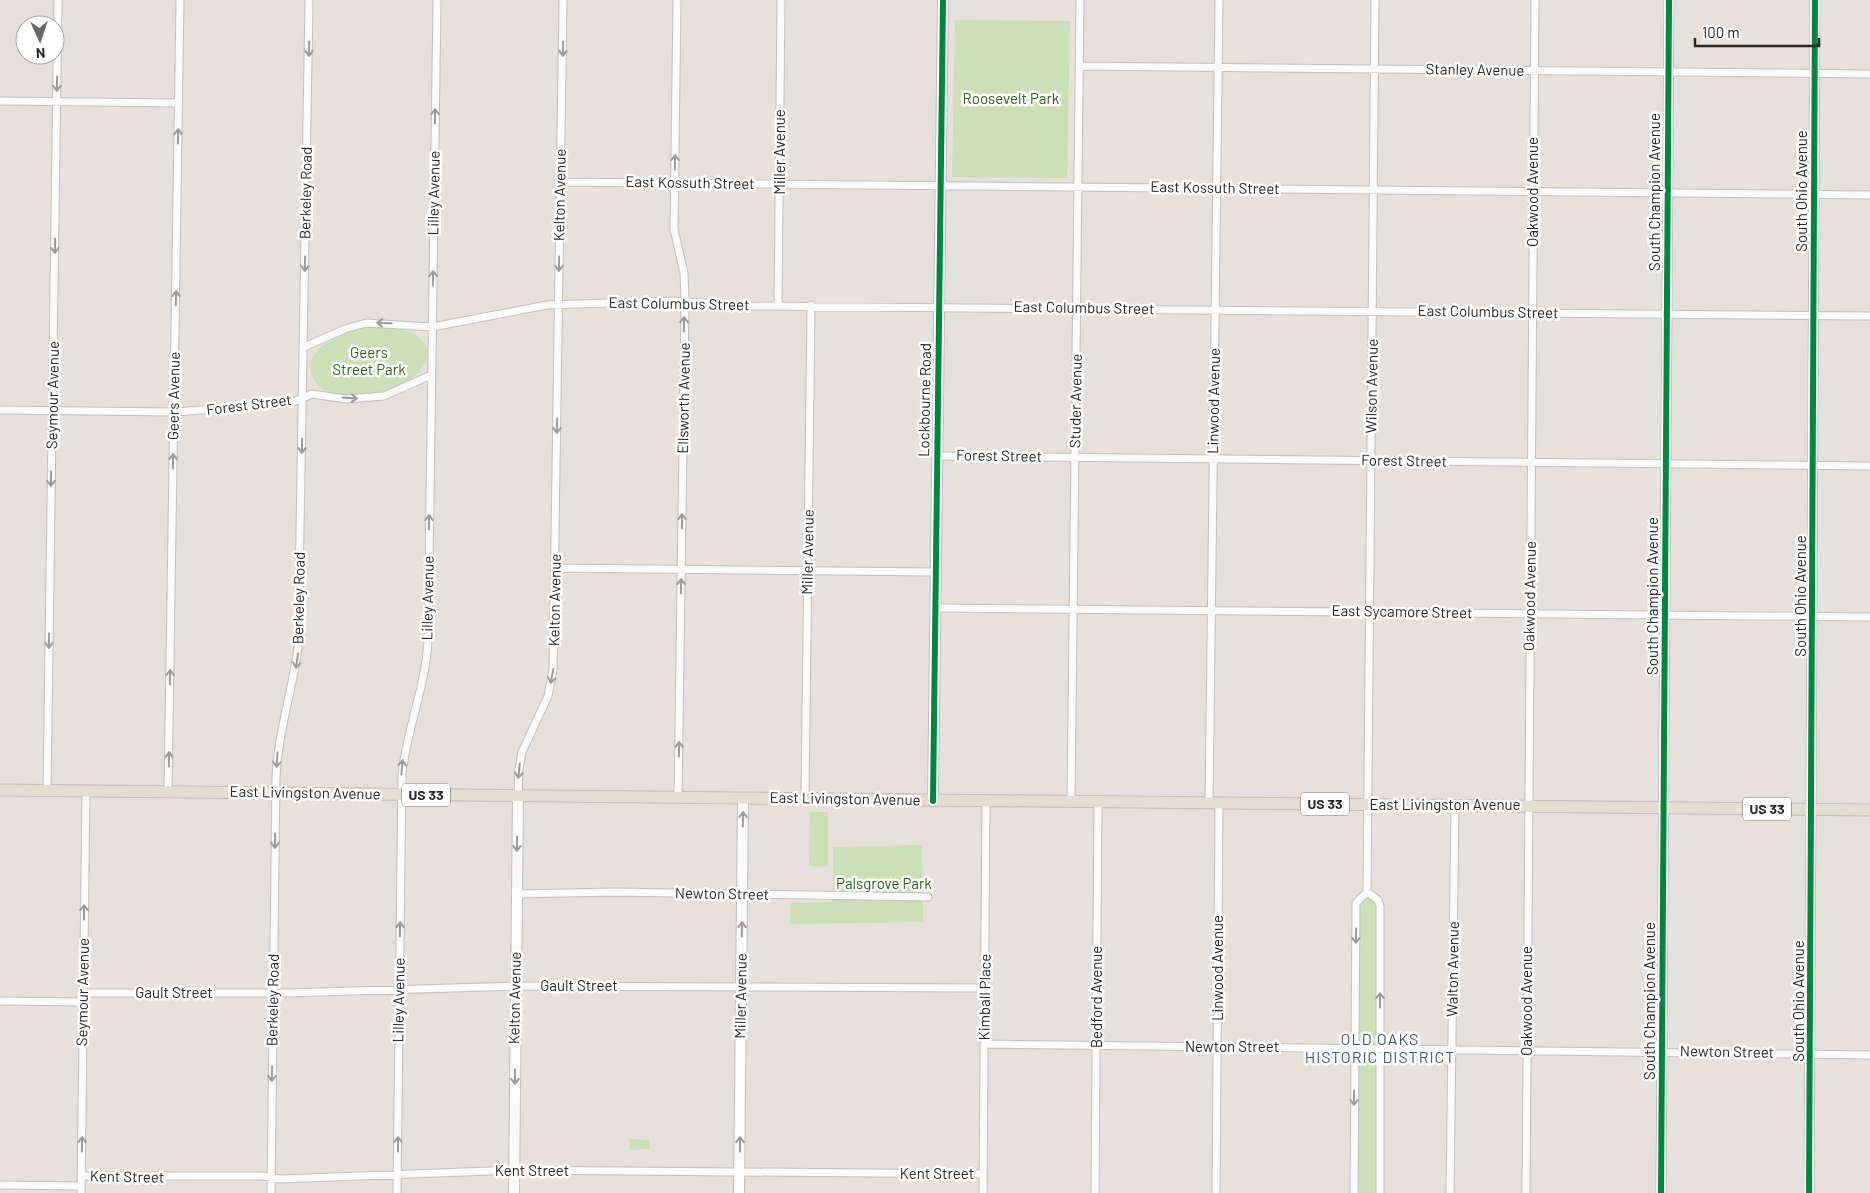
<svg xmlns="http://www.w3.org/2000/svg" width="1870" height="1193" viewBox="0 0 1870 1193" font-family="Barlow,sans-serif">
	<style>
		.green { fill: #ccdfb7 }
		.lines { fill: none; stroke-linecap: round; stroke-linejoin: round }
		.minor-casing { stroke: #c0bebe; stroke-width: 9 }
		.tertiary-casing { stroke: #c0bebe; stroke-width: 11 }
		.secondary-casing { stroke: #c0bebe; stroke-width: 12 }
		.primary-casing { stroke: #bfbdbb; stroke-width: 13 }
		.minor { stroke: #fbfafa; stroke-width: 7 }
		.tertiary { stroke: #fbfafa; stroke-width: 9 }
		.secondary { stroke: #fbfafa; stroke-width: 10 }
		.primary { stroke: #e4ded3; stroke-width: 11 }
		.cycleway-casing { stroke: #fff; stroke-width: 9 }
		.cycleway { stroke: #00873e; stroke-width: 6 }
		.oneway { stroke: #9c9b9b }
		.labels { text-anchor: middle; stroke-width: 5; stroke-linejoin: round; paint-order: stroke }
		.shield { fill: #fff; stroke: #686868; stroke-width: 1 }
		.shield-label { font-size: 14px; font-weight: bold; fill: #272727 }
		.street-label { font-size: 15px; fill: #272727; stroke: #fff }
		.park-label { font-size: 15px; fill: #315f1d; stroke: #fff }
		.neighbourhood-label { font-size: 16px; letter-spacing: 1px; fill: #4b5675; stroke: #fff }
	</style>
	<rect width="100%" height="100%" fill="#e6e1dc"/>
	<path class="green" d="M955,20L1070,21L1067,178L952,177Z
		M370,327C466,324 429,399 349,396C335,395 319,391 313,378C299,346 348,331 370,327Z
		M810,812H828V867L809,866Z
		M922,845L923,922L790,924V903L833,902V847Z
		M1367,892L1378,900V1193H1355L1358,902Z
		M629,1139L649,1140L650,1149L630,1150Z"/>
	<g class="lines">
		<g class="minor-casing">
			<path id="minor" d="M677,0L674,229L684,273L685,302L678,797
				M1079,66L1870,74
				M0,101L178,103
				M561,182L1870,195
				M778,305L781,0
				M304,347L345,329L366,323L432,327L547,305L673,301L748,306L1870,316
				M0,410L174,412L282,404L293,402L312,394L346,399L384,396L431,375
				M937,456L1870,466
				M555,568L935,572
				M935,608L1870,617
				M47,791L58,0
				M168,792L180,0
				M518,796L519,769L522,752L548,696L553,670L563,0
				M805,799L811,305
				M1071,802L1080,0
				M1209,803L1219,0
				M1367,892L1375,0
				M1367,892L1378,900L1380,906V1193
				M517,894L614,892L928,897
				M84,993H287L515,986L985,988
				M0,1001L84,1002
				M985,1044L1870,1055
				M81,1176H263L280,1179L514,1170L983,1174
				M0,1185L81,1186
				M81,1193L86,791
				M271,1193L276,777C278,733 292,692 298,648L309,0
				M397,1193L402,774C407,727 425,690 428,641L437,0
				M983,1193L986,801
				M1095,1193L1098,802
				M1216,1193L1219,803
				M1354,1193L1356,903L1367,892
				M1450,1193L1455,805
				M1526,1193L1535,0"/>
		</g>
		<g class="tertiary-casing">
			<path id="tertiary" d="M1661,1193L1669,0
				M1809,1193L1815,0"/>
		</g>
		<g class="secondary-casing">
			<path id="secondary" d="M933,801L943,0
				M514,1193L518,796
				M739,1193L743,798"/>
		</g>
		<g class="primary-casing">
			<path id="primary" d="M0,790L1870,810"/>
		</g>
		<use href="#minor" class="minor"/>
		<use href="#tertiary" class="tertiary"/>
		<use href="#secondary" class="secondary"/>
		<use href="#primary" class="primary"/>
		<g class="cycleway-casing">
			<path id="cycleway" d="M933,801L943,0
				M1661,1193L1669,0
				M1809,1193L1815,0"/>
		</g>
		<use href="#cycleway" class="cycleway"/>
	</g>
	<defs><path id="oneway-shaft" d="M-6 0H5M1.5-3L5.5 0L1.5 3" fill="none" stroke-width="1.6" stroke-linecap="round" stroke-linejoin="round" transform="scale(1.25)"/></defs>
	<g class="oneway">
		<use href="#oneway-shaft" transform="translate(309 49) rotate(91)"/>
		<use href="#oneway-shaft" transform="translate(563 49) rotate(91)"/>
		<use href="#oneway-shaft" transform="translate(57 84) rotate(91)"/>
		<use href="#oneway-shaft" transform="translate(435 116) rotate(-89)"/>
		<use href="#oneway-shaft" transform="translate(178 136) rotate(-89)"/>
		<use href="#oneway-shaft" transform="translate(675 162) rotate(-89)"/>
		<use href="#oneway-shaft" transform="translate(55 246) rotate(91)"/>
		<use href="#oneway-shaft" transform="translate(305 264) rotate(91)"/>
		<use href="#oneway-shaft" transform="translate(559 264) rotate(91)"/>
		<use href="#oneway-shaft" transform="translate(433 278) rotate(-89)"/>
		<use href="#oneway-shaft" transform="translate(176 298) rotate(-89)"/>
		<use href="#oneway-shaft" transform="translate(384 323) rotate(-178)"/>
		<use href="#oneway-shaft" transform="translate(684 324) rotate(-89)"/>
		<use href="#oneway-shaft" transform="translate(350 398) rotate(4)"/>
		<use href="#oneway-shaft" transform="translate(557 426) rotate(91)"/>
		<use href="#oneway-shaft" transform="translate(302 446) rotate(91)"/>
		<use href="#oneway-shaft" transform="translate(173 461) rotate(-89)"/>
		<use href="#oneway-shaft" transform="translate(51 479) rotate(91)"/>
		<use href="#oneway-shaft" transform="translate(682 521) rotate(-89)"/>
		<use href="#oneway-shaft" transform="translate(429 522) rotate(-89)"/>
		<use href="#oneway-shaft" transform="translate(681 586) rotate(-89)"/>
		<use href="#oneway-shaft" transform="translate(49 641) rotate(91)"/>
		<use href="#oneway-shaft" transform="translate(297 661) rotate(98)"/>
		<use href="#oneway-shaft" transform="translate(552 676) rotate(101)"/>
		<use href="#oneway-shaft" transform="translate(170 677) rotate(-89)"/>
		<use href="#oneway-shaft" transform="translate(679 749) rotate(-89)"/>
		<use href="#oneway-shaft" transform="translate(169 759) rotate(-89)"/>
		<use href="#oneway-shaft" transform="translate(277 760) rotate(95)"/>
		<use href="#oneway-shaft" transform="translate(402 767) rotate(-85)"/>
		<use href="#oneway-shaft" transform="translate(519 771) rotate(96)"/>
		<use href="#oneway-shaft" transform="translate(743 819) rotate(-89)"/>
		<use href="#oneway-shaft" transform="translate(275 841) rotate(91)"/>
		<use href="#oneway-shaft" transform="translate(517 844) rotate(91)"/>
		<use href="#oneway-shaft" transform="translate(84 912) rotate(-90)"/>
		<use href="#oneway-shaft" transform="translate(400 929) rotate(-89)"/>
		<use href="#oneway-shaft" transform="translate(742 929) rotate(-89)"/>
		<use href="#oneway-shaft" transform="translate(1356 936) rotate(91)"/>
		<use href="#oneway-shaft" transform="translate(1380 1000) rotate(-90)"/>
		<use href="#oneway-shaft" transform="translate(272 1074) rotate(91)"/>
		<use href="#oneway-shaft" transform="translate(515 1077) rotate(90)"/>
		<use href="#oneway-shaft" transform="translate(1354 1098) rotate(90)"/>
		<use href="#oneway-shaft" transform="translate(82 1144) rotate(-89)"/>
		<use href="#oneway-shaft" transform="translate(398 1144) rotate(-90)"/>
		<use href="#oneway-shaft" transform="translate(740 1144) rotate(-90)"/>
	</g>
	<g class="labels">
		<g class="shield">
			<rect x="402" y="783.5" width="48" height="23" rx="4"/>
			<rect x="1301" y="792.5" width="48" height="23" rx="4"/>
			<rect x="1743" y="797.5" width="48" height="23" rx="4"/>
		</g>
		<g class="shield-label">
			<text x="426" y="800">US 33</text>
			<text x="1325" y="809">US 33</text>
			<text x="1767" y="814">US 33</text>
		</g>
		<g class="street-label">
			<text transform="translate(1475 70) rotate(1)" y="5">Stanley Avenue</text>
			<text transform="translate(780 152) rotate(-90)" y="5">Miller Avenue</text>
			<text transform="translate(690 183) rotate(1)" y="5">East Kossuth Street</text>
			<text transform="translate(1215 188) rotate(1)" y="5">East Kossuth Street</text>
			<text transform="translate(1802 191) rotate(-90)" y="5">South Ohio Avenue</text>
			<text transform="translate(1533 192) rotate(-90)" y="5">Oakwood Avenue</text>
			<text transform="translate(1655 192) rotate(-90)" y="5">South Champion Avenue</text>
			<text transform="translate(306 193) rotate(-89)" y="5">Berkeley Road</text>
			<text transform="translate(434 193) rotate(-89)" y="5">Lilley Avenue</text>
			<text transform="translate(560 195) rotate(-89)" y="5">Kelton Avenue</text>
			<text transform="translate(679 304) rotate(1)" y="5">East Columbus Street</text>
			<text transform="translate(1084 308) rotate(1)" y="5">East Columbus Street</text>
			<text transform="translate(1488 312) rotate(1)" y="5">East Columbus Street</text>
			<text transform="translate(1372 386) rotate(-89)" y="5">Wilson Avenue</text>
			<text transform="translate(53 395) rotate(-89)" y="5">Seymour Avenue</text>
			<text transform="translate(174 396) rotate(-89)" y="5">Geers Avenue</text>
			<text transform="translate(684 398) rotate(-89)" y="5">Ellsworth Avenue</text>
			<text transform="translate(925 400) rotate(-89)" y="5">Lockbourne Road</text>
			<text transform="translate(1076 401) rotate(-89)" y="5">Studer Avenue</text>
			<text transform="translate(1214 401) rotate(-89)" y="5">Linwood Avenue</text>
			<text transform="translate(249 405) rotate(-7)" y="5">Forest Street</text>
			<text transform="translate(999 456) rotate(1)" y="5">Forest Street</text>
			<text transform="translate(1404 461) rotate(1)" y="5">Forest Street</text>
			<text transform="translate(808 552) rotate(-89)" y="5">Miller Avenue</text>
			<text transform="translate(1530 596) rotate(-89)" y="5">Oakwood Avenue</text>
			<text transform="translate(1653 596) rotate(-90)" y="5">South Champion Avenue</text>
			<text transform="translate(1801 596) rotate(-90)" y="5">South Ohio Avenue</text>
			<text transform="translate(299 598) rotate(-89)" y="5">Berkeley Road</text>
			<text transform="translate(428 598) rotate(-89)" y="5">Lilley Avenue</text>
			<text transform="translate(555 600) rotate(-89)" y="5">Kelton Avenue</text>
			<text transform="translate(1402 612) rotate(1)" y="5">East Sycamore Street</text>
			<text transform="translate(305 793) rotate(1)" y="5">East Livingston Avenue</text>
			<text transform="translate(845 799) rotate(1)" y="5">East Livingston Avenue</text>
			<text x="1445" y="810">East Livingston Avenue</text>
			<text transform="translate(722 894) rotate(1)" y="5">Newton Street</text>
			<text transform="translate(1218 968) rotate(-90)" y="5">Linwood Avenue</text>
			<text transform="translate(1453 969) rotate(-89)" y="5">Walton Avenue</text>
			<text x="579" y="991">Gault Street</text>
			<text transform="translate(83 992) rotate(-89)" y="5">Seymour Avenue</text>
			<text x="174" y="998">Gault Street</text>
			<text transform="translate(741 996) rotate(-89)" y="5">Miller Avenue</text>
			<text transform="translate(985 997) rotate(-89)" y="5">Kimball Place</text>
			<text transform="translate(1097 997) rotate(-90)" y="5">Bedford Avenue</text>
			<text transform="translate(515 998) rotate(-89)" y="5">Kelton Avenue</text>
			<text transform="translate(273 1000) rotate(-89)" y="5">Berkeley Road</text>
			<text transform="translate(399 1000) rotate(-89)" y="5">Lilley Avenue</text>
			<text transform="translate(1527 1001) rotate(-90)" y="5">Oakwood Avenue</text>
			<text transform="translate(1650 1001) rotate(-90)" y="5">South Champion Avenue</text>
			<text transform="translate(1799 1001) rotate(-90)" y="5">South Ohio Avenue</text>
			<text x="1232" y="1052">Newton Street</text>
			<text transform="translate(1727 1052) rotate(1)" y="5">Newton Street</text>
			<text x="532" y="1176">Kent Street</text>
			<text x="937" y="1179">Kent Street</text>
			<text transform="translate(127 1177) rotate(1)" y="5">Kent Street</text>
		</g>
		<g class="park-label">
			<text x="1011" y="104">Roosevelt Park</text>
			<text x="369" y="358">Geers<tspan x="369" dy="17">Street Park</tspan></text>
			<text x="884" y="889">Palsgrove Park</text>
		</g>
		<g class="neighbourhood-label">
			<text x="1380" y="1045">OLD OAKS<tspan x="1380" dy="18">HISTORIC DISTRICT</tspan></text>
		</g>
	</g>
	<g transform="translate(40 40) rotate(177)"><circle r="24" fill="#ffffff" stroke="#a9a9a9"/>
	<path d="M0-4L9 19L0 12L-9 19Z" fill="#6a6866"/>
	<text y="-8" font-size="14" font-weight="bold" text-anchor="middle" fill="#272727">N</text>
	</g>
	<path d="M1695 38v8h124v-8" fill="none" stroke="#272727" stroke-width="2.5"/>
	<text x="1702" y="38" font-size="15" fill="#272727" stroke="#ffffff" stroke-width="4" paint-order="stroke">100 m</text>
</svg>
